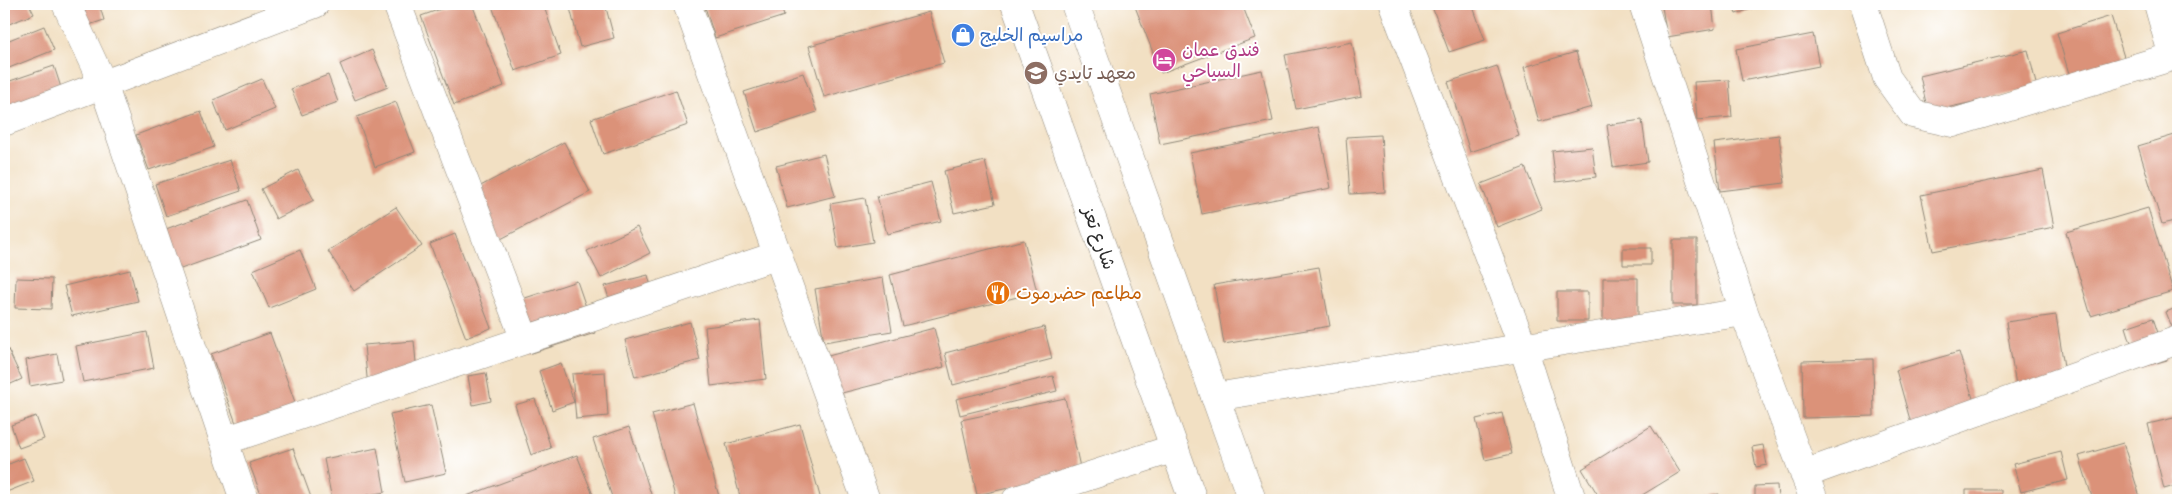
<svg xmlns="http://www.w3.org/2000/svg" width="2182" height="504" viewBox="0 0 2182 504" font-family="Delius,'Playpen Sans Arabic',sans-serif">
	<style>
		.building { fill: #db9279 }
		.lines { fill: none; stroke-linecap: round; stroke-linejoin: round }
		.minor-casing { stroke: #8e8677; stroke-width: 29 }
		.trunk-casing { stroke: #8e8677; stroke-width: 29 }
		.minor { stroke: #fff; stroke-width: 28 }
		.trunk { stroke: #fff; stroke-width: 28 }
		.labels { text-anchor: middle; stroke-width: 4; stroke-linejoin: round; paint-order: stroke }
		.shop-label { font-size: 18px; fill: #366cbe; stroke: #fff; text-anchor: start }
		.hotel-label { font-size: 18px; fill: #b23c85; stroke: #fff; text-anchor: start }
		.education-label { font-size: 18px; fill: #785e54; stroke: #fff; text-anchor: start }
		.street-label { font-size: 18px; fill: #2b2b2b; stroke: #fff }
		.food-label { font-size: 18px; fill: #c56008; stroke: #fff; text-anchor: start }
	</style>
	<rect width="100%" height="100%" fill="#fff"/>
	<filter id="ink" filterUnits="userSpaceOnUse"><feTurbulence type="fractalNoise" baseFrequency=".02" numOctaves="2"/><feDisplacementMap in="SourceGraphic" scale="10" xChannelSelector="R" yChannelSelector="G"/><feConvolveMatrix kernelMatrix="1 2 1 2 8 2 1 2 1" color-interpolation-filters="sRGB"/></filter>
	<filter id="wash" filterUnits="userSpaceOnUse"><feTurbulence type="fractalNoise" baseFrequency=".0096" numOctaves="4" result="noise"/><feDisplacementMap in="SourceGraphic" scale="20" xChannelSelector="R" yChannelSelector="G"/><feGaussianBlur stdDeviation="1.12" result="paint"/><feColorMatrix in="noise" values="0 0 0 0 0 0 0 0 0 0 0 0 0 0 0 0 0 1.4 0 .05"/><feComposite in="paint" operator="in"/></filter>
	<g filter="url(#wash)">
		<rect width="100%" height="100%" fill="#f2e0c3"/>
		<g id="blocks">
			<path class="building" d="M4,4H29L34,14L4,26Z
				M83,4H99L104,20L89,25Z
				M455,4H472L504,86L454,105L421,16Z
				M500,4H543L561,55L515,71L492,6Z
				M569,4H605L614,38L580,47Z
				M704,4H780L784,16L715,38Z
				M1134,4H1242L1255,38L1161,73Z
				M1431,4H1472L1485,40L1449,52Z
				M1684,4H1712L1715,29L1667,37L1662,7Z
				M1732,4H1766L1736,14Z
				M929,12L944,63L824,97L809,46Z
				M2111,16L2125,60L2070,77L2057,33Z
				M44,26L54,50L4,70V42Z
				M1813,34L1819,66L1742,81L1736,49Z
				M1352,42L1362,96L1296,109L1285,55Z
				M372,50L388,87L355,100L340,64Z
				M2028,50L2037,88L1928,112L1920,76Z
				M1576,52L1592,107L1539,122L1524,67Z
				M54,66L66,103L4,116V83Z
				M1497,66L1519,136L1470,152L1448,82Z
				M1262,70L1273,121L1160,144L1150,94Z
				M803,73L817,112L757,132L744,92Z
				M328,75L338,102L302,115L291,89Z
				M262,79L275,109L225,130L213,100Z
				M1729,80L1732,117L1697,120L1694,82Z
				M676,90L688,125L603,154L591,119Z
				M396,102L415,152L375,167L357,117Z
				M201,111L214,147L149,170L136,135Z
				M1642,120L1648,162L1613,167L1607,125Z
				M1319,127L1331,188L1202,214L1190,153Z
				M2178,134V220L2162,224L2138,146Z
				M1381,135L1385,192L1350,194L1346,137Z
				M1779,135L1785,183L1720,191L1714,143Z
				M564,142L590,192L499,240L473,190Z
				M1592,147L1596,177L1556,182L1552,151Z
				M824,154L835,196L787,208L776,166Z
				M230,160L241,191L166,216L155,184Z
				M985,161L995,204L954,213L944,171Z
				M1525,167L1542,209L1497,227L1481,184Z
				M298,170L314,200L276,219L261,189Z
				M2043,170L2054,227L1933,251L1921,195Z
				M931,182L941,221L887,234L877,196Z
				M865,198L873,242L838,248L830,204Z
				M247,200L261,240L178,270L163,230Z
				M396,207L422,246L354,291L328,251Z
				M2148,208L2173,291L2091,316L2066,232Z
				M637,227L650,253L601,278L587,251Z
				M455,234L491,328L466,338L430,244Z
				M1024,240L1037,292L903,326L890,275Z
				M1673,240H1697V305H1673Z
				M1623,248H1651V265H1623Z
				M300,250L316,289L269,308L253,270Z
				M1319,267L1330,326L1224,344L1214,285Z
				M130,270L138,301L72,316L64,286Z
				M648,275L652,291L610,302L605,286Z
				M16,278L52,279L51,309L15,308Z
				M883,278L892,331L824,342L815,289Z
				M1603,278H1638V328H1603Z
				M577,281L595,333L529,354L513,302Z
				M1557,292H1588V321H1557Z
				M2178,307V342L2166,312Z
				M2056,315L2067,386L2017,393L2006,322Z
				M2153,318L2167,360L2139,368L2126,327Z
				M760,320L766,379L711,386L705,327Z
				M690,322L700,360L635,377L625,340Z
				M1044,327L1052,359L953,385L945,353Z
				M934,328L944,367L838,394L828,356Z
				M147,332L154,368L83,382L76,346Z
				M270,333L300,416L241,437L211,354Z
				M4,341L22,379L4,387Z
				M414,341L418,384L368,388L364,345Z
				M1959,352L1978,415L1914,434L1896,370Z
				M57,354L62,380L30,386L26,360Z
				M1873,359L1874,416L1803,418L1802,361Z
				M561,363L574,402L552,410L539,371Z
				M605,372L608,416L576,419L572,374Z
				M486,373L491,401L473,405L468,376Z
				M1053,376L1057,391L960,415L956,399Z
				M1065,398L1081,472L977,495L961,420Z
				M535,399L551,448L531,455L515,405Z
				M693,403L720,500H676L652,414Z
				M431,405L446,473L405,482L390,414Z
				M1502,413L1512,454L1485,460L1476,419Z
				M36,416L44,439L19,448L11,425Z
				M2178,417V485L2164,489L2148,424Z
				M800,424L821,500H741L726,444Z
				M1651,426L1680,472L1634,500H1601L1582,469Z
				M629,427L653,500H613L593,439Z
				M2123,443L2141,500H2093L2079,456Z
				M1763,445L1767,465L1756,467L1752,447Z
				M293,448L312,500H263L249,463Z
				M377,448L385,492L342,500H332L324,459Z
				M2061,452L2068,480L2021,492L2013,464Z
				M577,455L595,500H465L464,497Z
				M24,458L34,481L4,493V466Z
				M1777,485L1778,500H1755V486Z
				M1966,490H2001V500H1966Z
				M1719,494L1720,500H1696L1695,498Z"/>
		</g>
	</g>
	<g filter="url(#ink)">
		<use href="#blocks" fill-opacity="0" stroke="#8e8677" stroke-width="1"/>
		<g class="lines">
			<g class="minor-casing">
				<path id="minor" d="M66,4L103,84L244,500
					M397,4L525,340
					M687,4L866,500
					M1393,4L1523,347L1572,500
					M1643,4L1744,312L1814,500
					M1863,4L1887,78L1913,114L1953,123L2178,55
					M2158,4L2173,57
					M4,122L315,4
					M1215,397L1744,312
					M224,441L778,255
					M1804,474L2178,340
					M1016,500L1175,448"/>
			</g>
			<g class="trunk-casing">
				<path id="trunk" d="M1015,4L1193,500
					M1075,4L1252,500"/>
			</g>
			<use href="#minor" class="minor"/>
			<use href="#trunk" class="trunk"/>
		</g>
	</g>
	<defs>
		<g id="shop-disc" transform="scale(1.25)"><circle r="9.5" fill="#3f7fe0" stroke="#fff"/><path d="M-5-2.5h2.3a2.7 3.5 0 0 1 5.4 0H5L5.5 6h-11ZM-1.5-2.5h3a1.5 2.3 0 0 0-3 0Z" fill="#fff"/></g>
		<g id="hotel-disc" transform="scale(1.25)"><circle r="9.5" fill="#d1479c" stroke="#fff"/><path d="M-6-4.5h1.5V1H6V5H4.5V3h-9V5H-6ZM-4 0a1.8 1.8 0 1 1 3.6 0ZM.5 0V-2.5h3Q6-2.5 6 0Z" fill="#fff"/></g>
		<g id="university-disc" transform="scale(1.25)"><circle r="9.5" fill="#8d6e63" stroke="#fff"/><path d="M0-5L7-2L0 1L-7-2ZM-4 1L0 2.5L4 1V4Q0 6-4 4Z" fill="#fff"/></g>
		<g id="restaurant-disc" transform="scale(1.25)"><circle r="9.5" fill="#e8710a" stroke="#fff"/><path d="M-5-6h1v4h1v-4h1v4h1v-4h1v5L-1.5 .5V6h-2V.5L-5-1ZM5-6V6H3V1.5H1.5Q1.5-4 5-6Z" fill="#fff"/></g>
	</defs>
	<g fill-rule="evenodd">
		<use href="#shop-disc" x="963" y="35"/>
		<use href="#hotel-disc" x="1164" y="60"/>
		<use href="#university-disc" x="1036" y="73"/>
		<use href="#restaurant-disc" x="998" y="293"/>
	</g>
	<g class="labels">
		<g class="shop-label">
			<text x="980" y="41">مراسيم الخليج</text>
		</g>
		<g class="hotel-label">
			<text x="1182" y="56">فندق عمان<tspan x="1182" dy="21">السياحي</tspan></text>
		</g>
		<g class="education-label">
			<text x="1054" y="79">معهد تايدي</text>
		</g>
		<g class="street-label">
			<text transform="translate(1099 238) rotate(70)" y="6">شارع تعز</text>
		</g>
		<g class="food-label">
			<text x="1016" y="299">مطاعم حضرموت</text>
		</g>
	</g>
	<rect width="2182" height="504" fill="none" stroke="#fff" stroke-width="20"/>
</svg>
